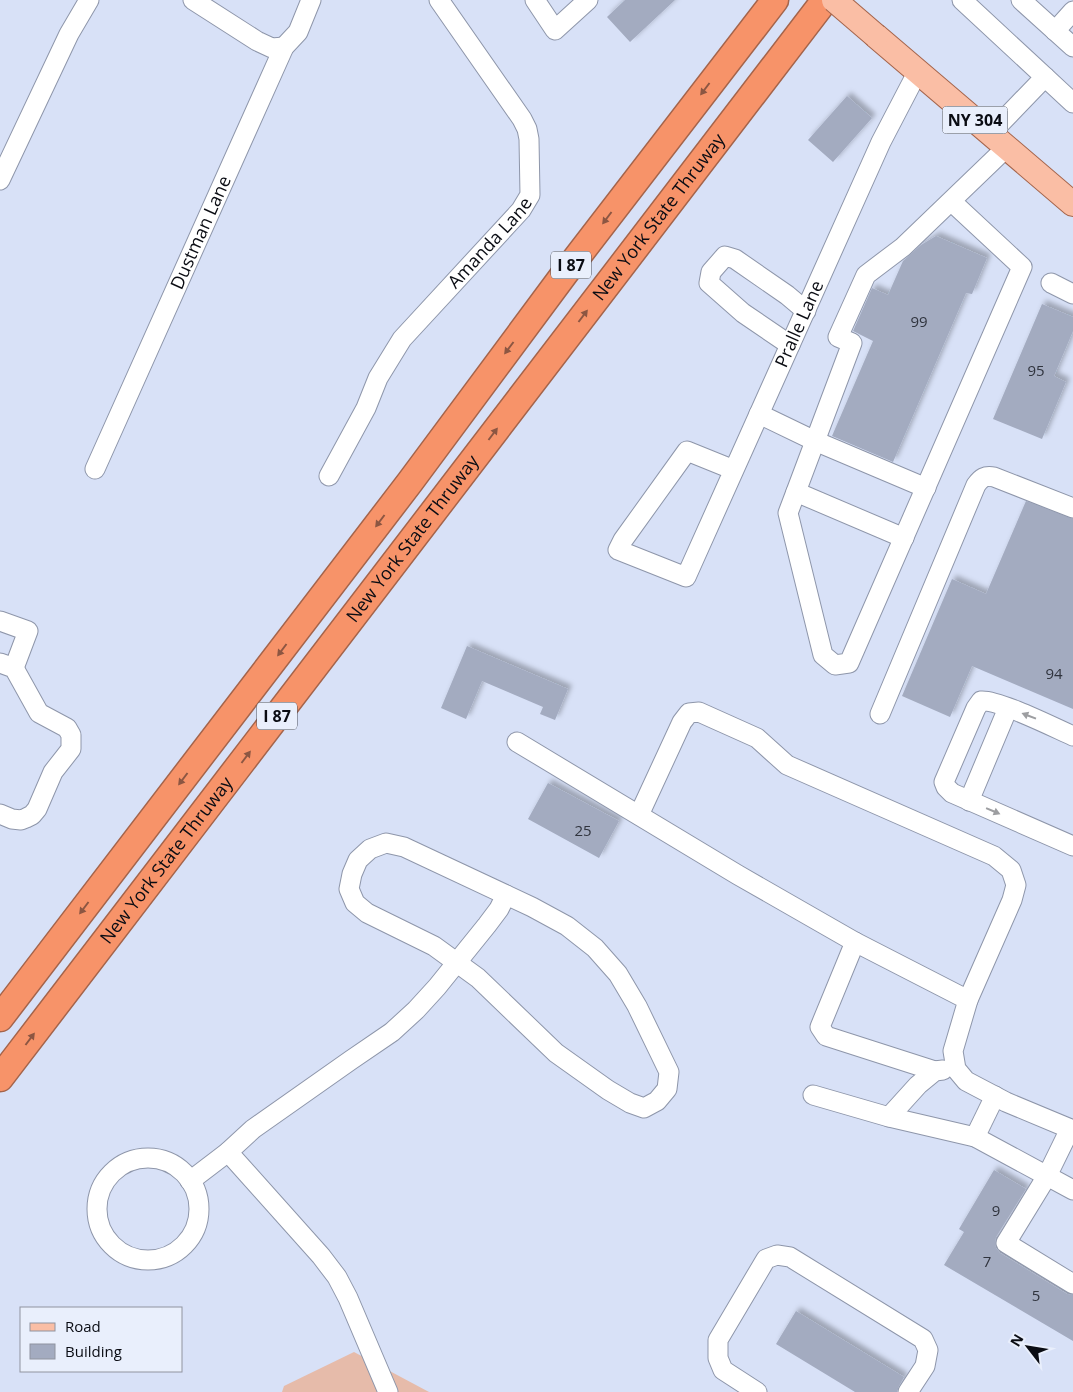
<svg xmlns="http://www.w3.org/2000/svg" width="1073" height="1392" viewBox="0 0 1073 1392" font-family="'Open Sans',sans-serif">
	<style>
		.green { fill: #e6bbaa }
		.building { fill: #a3abc0; filter: url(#shadow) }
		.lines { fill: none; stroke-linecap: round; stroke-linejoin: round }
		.minor-casing { stroke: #8e96aa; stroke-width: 21 }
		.major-casing { stroke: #a4644b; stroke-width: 26 }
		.highway-casing { stroke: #a4644b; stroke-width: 29 }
		.minor { stroke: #fff; stroke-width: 19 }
		.major { stroke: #fabea5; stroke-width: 24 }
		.highway { stroke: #f79369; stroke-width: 26 }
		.major-bridge-casing { stroke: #a4644b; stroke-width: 26; stroke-linecap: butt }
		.major-bridge { stroke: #fabea5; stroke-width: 24 }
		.oneway { fill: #8c5642 }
		.oneway2 { fill: #9d9ea1 }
		.labels { text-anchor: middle; stroke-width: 4.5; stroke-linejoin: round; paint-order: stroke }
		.number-label { font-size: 15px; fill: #30343e }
		.shield { fill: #e9effc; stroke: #4d5059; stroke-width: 1 }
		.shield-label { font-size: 16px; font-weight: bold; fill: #0a0c13 }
		.street-label { font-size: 18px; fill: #0a0c13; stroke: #e9effc }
	</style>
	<defs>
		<filter id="shadow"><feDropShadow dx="4" dy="-4" stdDeviation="2.5" flood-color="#0004"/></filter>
	</defs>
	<rect width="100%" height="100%" fill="#d8e1f7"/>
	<path class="green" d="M354,1352L429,1392H282L284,1386Z"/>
	<path class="building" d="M625,0H675L630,42L607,17Z
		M847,96L872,118L833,162L808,140Z
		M936,236L987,258L972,294L966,293L893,462L832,436L873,341L853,331L872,288L888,295L903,261L921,245Z
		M1042,304L1073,317V331L1054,376L1066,382L1042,439L993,419Z
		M1026,501L1073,519V709L972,666L950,717L902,696L952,579L986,594Z
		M467,646L568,689L555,720L540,714L543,707L482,681L466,719L441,708Z
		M548,783L619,821L599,858L528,819Z
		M994,1170L1026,1189L996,1237L995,1242L996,1248L1000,1253L1067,1294L1073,1295V1341L944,1265L964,1232L959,1229Z
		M796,1311L904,1377L899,1386L897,1392H855L776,1344Z"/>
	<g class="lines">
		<g class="minor-casing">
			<g id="minor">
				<path d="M193,0L257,41L272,48L284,47"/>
				<path d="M535,0L555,30L588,0"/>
				<path d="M962,0L1045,77"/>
				<path d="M1021,0L1073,47"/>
				<path d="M1055,31L1073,11"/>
				<path d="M991,133L1045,77L1073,103"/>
				<path d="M0,180L69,34L89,0"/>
				<path d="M951,201L1022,267L849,663L835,665L823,655L788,513L852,343L838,337L866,275L903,247L1007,147"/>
				<path d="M1051,283L1073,294"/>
				<path d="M790,345L743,313L709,283L711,272L725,256L735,259L787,295L806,311"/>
				<path d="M759,414L815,441L926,488"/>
				<path id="s1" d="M95,469L284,47L298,32L311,0"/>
				<path id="s2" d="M734,470L687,451L623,540L618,550L686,577L881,142L918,71"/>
				<path id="s3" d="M329,476L366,408L378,378L402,339L521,210L530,195L529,139L527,129L522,119L439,0"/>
				<path d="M796,492L904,538"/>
				<path d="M0,621L28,631L14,668"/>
				<path d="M0,663L14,668L39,713L67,728L71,735V749L53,772L37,809L32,815L26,818L21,820L12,819L0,814"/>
				<path d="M880,714L976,485C981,478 985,475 994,477L1073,508"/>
				<path d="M1073,736C1055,728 997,699 981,701L976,708L944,782L946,787L952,793L1073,846"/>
				<path d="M517,742L738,875L855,942L968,1000L953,1051L956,1069L966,1081L1006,1102L1073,1130"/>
				<path d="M969,801L1008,708"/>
				<path d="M639,815L682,722L689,713L699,712L757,738L787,765L994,856L1011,870L1016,885L1012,900L968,1000"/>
				<path d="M386,843L404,847L532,907L567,926L595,948L618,974L637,1006L669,1072L667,1089L657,1101L644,1108L630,1103L608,1090L556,1053L478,978L434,946L367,913L355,903L349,889L352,874L358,860L370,849Z"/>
				<path d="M855,942L820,1027L826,1036L935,1071"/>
				<path d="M813,1095L889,1117L975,1137L1073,1190"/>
				<path d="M889,1117L918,1085L935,1071L943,1070"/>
				<path d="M1070,1129L1047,1176L1006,1243L1073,1284"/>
				<path d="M975,1137L995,1096"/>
				<path d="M228,1152L321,1256L337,1277L348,1298L388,1392"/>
				<circle cx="148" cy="1209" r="51"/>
				<path d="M190,1181L228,1152L253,1129L351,1060L392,1032L416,1010L437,987L487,925L499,909L506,895"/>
				<path d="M757,1392L723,1370L718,1358V1340L766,1259L777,1255L790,1257L923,1339L928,1350L925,1366L908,1392"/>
			</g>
		</g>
		<g class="major-casing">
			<path id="major" d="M876,36L1073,204"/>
		</g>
		<g class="highway-casing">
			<g id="highway">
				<path d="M0,1018L410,482L571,265L775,0"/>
				<path id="s4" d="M0,1078L825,0"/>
			</g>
		</g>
		<use href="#minor" class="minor"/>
		<use href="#major" class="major"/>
		<use href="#highway" class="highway"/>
		<g class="major-bridge-casing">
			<path id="major-bridge" d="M834,0L876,36"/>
		</g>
		<use href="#major-bridge" class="major-bridge"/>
	</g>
	<defs><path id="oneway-solid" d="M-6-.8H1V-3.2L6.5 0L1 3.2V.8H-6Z" transform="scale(1.25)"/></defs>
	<g class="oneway">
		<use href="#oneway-solid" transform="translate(705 89) rotate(127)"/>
		<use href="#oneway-solid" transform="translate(607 218) rotate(127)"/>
		<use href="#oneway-solid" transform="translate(583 316) rotate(-53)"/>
		<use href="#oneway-solid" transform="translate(509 348) rotate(127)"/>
		<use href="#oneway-solid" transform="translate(493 434) rotate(-53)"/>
		<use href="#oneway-solid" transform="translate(380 521) rotate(127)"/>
		<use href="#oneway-solid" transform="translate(282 650) rotate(127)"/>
		<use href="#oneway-solid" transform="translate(246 757) rotate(-53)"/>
		<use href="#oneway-solid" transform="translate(183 779) rotate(127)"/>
		<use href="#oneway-solid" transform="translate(84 908) rotate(127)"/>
		<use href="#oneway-solid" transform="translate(30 1039) rotate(-53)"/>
	</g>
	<g class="oneway2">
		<use href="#oneway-solid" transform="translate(1029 716) rotate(-159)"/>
		<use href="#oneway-solid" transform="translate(993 811) rotate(23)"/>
	</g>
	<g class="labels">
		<g class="number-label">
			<text x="919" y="327">99</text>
			<text x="1036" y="376">95</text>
			<text x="1054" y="679">94</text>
			<text x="583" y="836">25</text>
			<text x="996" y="1216">9</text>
			<text x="987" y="1267">7</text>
			<text x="1036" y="1301">5</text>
		</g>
		<g class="shield">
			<rect x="942.5" y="106.5" width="65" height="27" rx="4"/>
			<rect x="551" y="251.5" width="40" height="27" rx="4"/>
			<rect x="257" y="702.5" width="40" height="27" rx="4"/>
		</g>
		<g class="shield-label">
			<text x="975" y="126">NY 304</text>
			<text x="571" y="271">I 87</text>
			<text x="277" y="722">I 87</text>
		</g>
		<g class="street-label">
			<text dy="6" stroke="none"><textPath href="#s4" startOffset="1084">New York State Thruway</textPath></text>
			<text dy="6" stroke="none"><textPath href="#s1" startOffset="259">Dustman Lane</textPath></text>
			<text dy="6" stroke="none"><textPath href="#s3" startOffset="286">Amanda Lane</textPath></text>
			<text dy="6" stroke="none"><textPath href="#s2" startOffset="522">Pralle Lane</textPath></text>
			<text dy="6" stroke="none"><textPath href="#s4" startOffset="679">New York State Thruway</textPath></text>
			<text dy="6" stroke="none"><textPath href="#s4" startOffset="274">New York State Thruway</textPath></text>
		</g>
	</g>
	<rect x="20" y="1307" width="162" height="65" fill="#e9effc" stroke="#90949f"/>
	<rect x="30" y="1323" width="25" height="8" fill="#fabea5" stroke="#90949f"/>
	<text x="65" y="1332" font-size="15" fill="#0a0c13">Road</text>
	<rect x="30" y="1344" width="25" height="15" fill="#a3abc0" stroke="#90949f"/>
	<text x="65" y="1357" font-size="15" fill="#0a0c13">Building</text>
	<g transform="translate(1028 1347) rotate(301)" stroke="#e9effc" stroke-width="4" paint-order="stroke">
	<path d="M0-4L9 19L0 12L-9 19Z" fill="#0a0c13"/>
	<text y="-8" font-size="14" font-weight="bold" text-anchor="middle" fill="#0a0c13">N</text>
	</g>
</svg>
